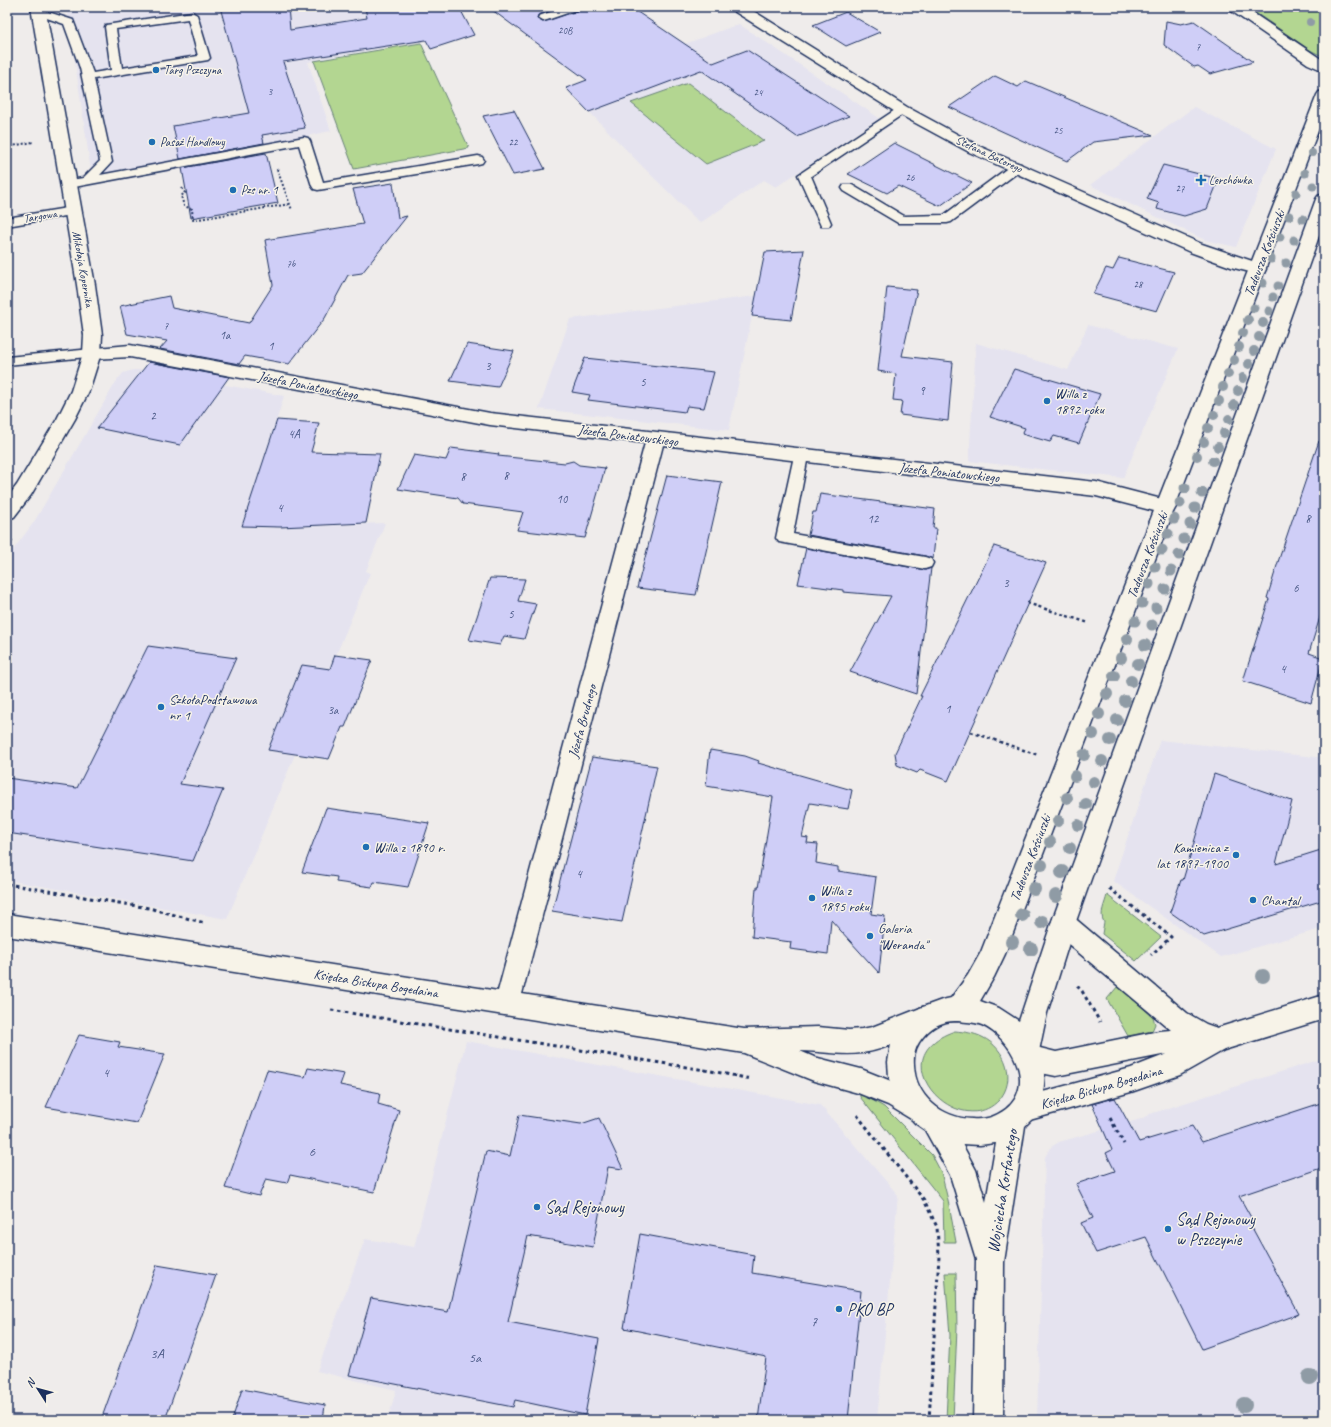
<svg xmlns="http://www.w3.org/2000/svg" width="1331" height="1427" viewBox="0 0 1331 1427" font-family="Caveat,sans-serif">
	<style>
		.built { fill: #e5e3ef }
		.green { fill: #b3d691; stroke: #678278 }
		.building { fill: #cfcef7; stroke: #1b2f5e }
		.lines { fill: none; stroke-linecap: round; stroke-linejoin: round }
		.lane-casing { stroke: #1b2f5e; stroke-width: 3 }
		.street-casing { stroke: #1b2f5e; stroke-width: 3 }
		.secondary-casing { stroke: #1b2f5e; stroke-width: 3 }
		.path-far2 { stroke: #1b2f5e; stroke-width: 2; stroke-dasharray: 2 2; stroke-linecap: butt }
		.path-far1 { stroke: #1b2f5e; stroke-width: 2.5; stroke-dasharray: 3 3; stroke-linecap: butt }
		.path { stroke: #1b2f5e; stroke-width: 3; stroke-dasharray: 3.5 3.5; stroke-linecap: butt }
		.lane { fill: #f7f3e8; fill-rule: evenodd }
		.street { fill: #f7f3e8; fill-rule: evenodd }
		.secondary { fill: #f7f3e8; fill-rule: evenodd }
		.tree { fill: #8f9ba5 }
		.poi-dot { fill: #1f6fb2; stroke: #f7f3e8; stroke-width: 1.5 }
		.labels { text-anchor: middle; stroke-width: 3; stroke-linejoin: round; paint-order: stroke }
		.far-number-label { font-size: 10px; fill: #485784 }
		.far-poi-label { font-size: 12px; fill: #1b2f5e; stroke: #f7f3e8; text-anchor: start }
		.far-street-label { font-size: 12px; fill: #1b2f5e; stroke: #f7f3e8 }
		.number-label { font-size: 12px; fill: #485784 }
		.street-label { font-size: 14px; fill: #1b2f5e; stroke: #f7f3e8 }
		.poi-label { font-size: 14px; fill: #1b2f5e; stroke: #f7f3e8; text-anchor: start }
		.near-number-label { font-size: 14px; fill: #485784 }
		.near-street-label { font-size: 17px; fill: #1b2f5e; stroke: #f7f3e8 }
		.near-poi-label { font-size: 17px; fill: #1b2f5e; stroke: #f7f3e8; text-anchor: start }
	</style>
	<rect width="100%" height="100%" fill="#efeceb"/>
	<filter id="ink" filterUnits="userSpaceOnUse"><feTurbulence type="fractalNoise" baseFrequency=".025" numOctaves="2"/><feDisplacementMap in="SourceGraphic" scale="8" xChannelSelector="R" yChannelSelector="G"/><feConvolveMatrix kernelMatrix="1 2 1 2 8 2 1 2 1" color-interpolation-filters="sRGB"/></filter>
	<g filter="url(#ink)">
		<path class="built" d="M67,7H430L427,40L308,62L331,131L92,178Z
			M739,24L879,118L776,187L764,180L700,223L643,167L566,88Z
			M1194,107L1276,149L1236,247L1205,240L1090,185Z
			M756,296L729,430L539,409L570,319Z
			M1088,325L1178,349L1123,478L969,461L976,343L1068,370Z
			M133,370H147L284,396L267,451L280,527L385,523L366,571L370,573L227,919L7,880V558L34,522L116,382L123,373Z
			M1160,740L1324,758V928L1221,957L1113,881Z
			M466,1041L820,1105L898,1195L877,1420H388L396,1390L317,1371L365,1239L414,1247Z
			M1324,1055V1420H1037L1045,1157L1051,1147L1059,1142L1141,1119L1150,1114L1321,1059Z"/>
		<path class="green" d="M1247,7H1324V57L1310,50Z
			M421,43L469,148L354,169L314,61Z
			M688,83L764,141L706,164L631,103Z
			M1107,895L1161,937L1136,961L1102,934L1104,922C1099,914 1105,904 1107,895Z
			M1118,986L1153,1017L1155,1024L1152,1031L1128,1036L1107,999Z
			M955,1031C965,1032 974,1033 982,1037C1006,1048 1017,1080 999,1100C959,1143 876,1057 955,1031Z
			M860,1093L884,1107L932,1155L941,1172L948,1200L956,1242H944L943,1201L860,1097Z
			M945,1273H956L957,1328L953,1420H946L950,1335Z"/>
		<path class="building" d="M220,7H288L290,30L367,18L365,7H459L474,35L431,49L426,40L283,62L305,128L262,135L264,143L180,159L173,126L249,113Z
			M488,7H560L538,15L537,19L543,22L579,10L581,7H630L713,63L747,50L849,116L797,137L701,70L589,112L566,88L587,80Z
			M846,12L880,32L846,46L813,25Z
			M1166,21L1181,24L1194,21L1253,62L1210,74L1198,66L1194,67L1164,45Z
			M995,76L1018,87L1026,81L1153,135L1093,142L1067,161L949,107Z
			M514,110L545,169L513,175L483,116Z
			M894,143L920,156V157L972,183L940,206L898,186L887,193L848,174Z
			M266,153L278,203L191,218L182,168Z
			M1163,165L1219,179L1207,209L1184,216L1157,209L1159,203L1147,199Z
			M393,183L398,218L407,216L362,273L348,275L325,318L289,364L245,356L239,364L160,349L167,341L127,334L120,306L169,296L172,308L249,323L273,285L265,240L363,224L353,189Z
			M804,250L791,320L752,316L765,252Z
			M1119,258L1174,272L1157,311L1093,294L1106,268L1113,270Z
			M887,287L917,290L902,356L953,362L948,421L900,415L902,401L893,400L896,374L878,371Z
			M467,344L514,351L498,387L450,381Z
			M585,358L714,372L704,408L687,406L685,412L588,400L590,395L572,392Z
			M149,362L229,377L180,445L97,428Z
			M1014,369L1100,394L1079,443L1054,436L1050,442L1022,434L1025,428L990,417Z
			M277,420L319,423L311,452L380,454L366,523L280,527L242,526Z
			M1319,441L1324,442V604L1309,653L1323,658L1311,703L1243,681L1269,599L1267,598L1279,559Z
			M451,448L499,454L498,456L565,463L573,461L579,465L605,468L585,538L517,530L523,512L463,504L458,498L398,489L414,455L446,460Z
			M667,475L722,482L696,595L637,588Z
			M820,494L935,509L933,528H936L933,559L925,556L808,535L813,512H816Z
			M994,546L1046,563L948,781L920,770L917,773L897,765L895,753L922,696H920Z
			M806,548L925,570L931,568L916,694L850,672L891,596L843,592V590L798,584Z
			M490,578L525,579L518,601L536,604L524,639L504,636L500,645L469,640Z
			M148,646L236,658L180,784L223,790L193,861L7,833V778L77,788Z
			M335,655L372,660L345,727H342L329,759L268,750L302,665L330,669Z
			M710,750L745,756L759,761L758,763L852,790L848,809L810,803L802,837L808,838L807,843L818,844L816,863L838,867V871L876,877L871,914L885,916L879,973L831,920L828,954L790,949L791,942L752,937L756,888H758L773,797L706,786Z
			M592,757L657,766L622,922L552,911Z
			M1214,774L1292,801L1276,864L1324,849V900L1204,936L1170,912L1181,880H1183Z
			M326,808L429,823L408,887L374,882L372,887L336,882L337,877L302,872Z
			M79,1035L120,1042L118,1047L165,1054L137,1123L46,1107Z
			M308,1068L344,1074L340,1085L380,1093L378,1104L399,1110L374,1192L290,1175L287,1183L266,1179L259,1196L225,1188L267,1070L305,1077Z
			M1115,1098L1139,1142L1192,1126L1202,1142L1324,1102V1167L1239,1196L1253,1221L1249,1222L1299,1314L1202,1349L1146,1237L1096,1253L1081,1223L1093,1218L1076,1184L1115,1171L1106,1153L1112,1150L1092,1104Z
			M519,1115L581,1124L599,1118L623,1169L608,1167L593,1247L528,1236L508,1322L599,1339L585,1415L515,1400L513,1407L349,1375L371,1298L448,1312L486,1151L510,1156Z
			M640,1234L754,1255L752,1273L861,1291L848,1420H758L766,1357L624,1328Z
			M157,1265L216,1275L165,1420H101Z
			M242,1389L325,1405L323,1420H232Z"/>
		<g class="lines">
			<g class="lane-casing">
				<path id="lane" d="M565,7H580L579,9L547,20L543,21L538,18L539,16Z
					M39,9L73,20L93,73L111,70L105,27L106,25L192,12L197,15L210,58L208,60L94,79L112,162L100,175L304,137L308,138L310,141L323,182L478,156L482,157L484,160L482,163L478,164L318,190L314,189L312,186L299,145L69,188L65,187L63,184L65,181L83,178L100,161L80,68L64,24L35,14L34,12L35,10ZM188,19L198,56L122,68L116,29Z
					M902,107L906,108L908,110L906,112L811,176L831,223L829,226H821L798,175L898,108Z
					M1017,163L1021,164L1023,167L1021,170L951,222L947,223H898L844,191L842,188L844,185H852L904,216L944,215L1013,164Z
					M73,207L77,208L79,211L77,214L7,226V218Z
					M92,349L97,350L99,353L97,356L7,365V357Z
					M801,451L806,452L808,456L793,534L925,557L931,559L933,563L931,567L925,569L779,542L776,538L794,456L796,452Z"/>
			</g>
			<g class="street-casing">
				<path id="street" d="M730,7H747L907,107L979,146L1202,244L1264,265L1266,269L1264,273L1258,274L1234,268L1190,252L969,152L897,113L732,10Z
					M130,345L490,413L1096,482L1173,502L1176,507L1173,512L1166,514L1096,496L663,445L522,994L744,1029L818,1027L849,1030L862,1029L872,1027L923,1007L932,1011L936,1019L932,1027C910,1036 886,1050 862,1053C842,1056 821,1051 800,1051L814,1057L861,1069L906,1087L929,1101L933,1110L929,1119L920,1123L911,1119L888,1105L858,1093L814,1081L744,1053L7,936V914L498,991L645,443L490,425L130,357L92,359L86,357L83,353L86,349Z
					M1063,913L1072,916L1187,1013L1206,1024L1217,1028L1324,995V1019L1224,1050L1180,1075L1131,1092L1026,1121L1017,1117L1013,1108L1017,1099L1131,1068L1167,1054L1056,1076L1041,1073L1019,1066L1015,1057L1019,1048L1028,1045L1056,1052L1159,1031L1171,1030L1054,932L1051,924L1054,916Z"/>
			</g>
			<g class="secondary-casing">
				<path id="secondary" d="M31,7H45L95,285L102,335L101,353L89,391L75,419L31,495L14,517L7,519V498L17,485L57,419L71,391L83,353L84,335L77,285Z
					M1228,7H1244L1324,61V71L1308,64L1230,10Z
					M1324,91V115L1005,954L994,977L980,1001L999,1008L1019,1021L1051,924L1316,199L1318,196L1324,194V222L1075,924L1047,1013L1039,1051L1045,1072L1043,1096L1035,1116L1025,1126L1004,1262L1003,1420H973L976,1260L950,1175L925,1130L915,1123L905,1112L897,1099L889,1076L888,1062L891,1044L903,1022L920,1008L942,1000L951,998L968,975L981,952L1317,95L1319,92ZM958,1021C966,1022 975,1022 982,1025C1011,1038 1037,1084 1006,1109C995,1117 986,1120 972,1119C942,1118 915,1096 914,1065C913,1054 916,1045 923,1037C928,1031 935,1025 943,1023C948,1021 953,1021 958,1021ZM995,1143H996L986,1202L976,1170L962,1144L980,1145Z"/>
			</g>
			<path class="path-far2" d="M7,147L33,142
				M277,169L292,210
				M182,188L185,193L181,196L184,206L192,209L193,220L290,204"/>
			<path class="path-far1" d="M7,547L14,538
				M1027,603L1089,623
				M971,732L1038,755"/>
			<path class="path" d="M7,884L149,908L205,923
				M1109,888L1171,937L1151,955
				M1077,986L1082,991L1100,1022
				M331,1010L711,1071L751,1079
				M857,1115L924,1200L937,1227L939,1256L929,1420
				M1110,1118L1124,1144"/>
			<use href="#lane" class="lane"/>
			<use href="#street" class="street"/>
			<use href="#secondary" class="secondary"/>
		</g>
		<g class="tree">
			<circle cx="1310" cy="22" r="4"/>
			<circle cx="1312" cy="153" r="4"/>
			<circle cx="1305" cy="173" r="4.5"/>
			<circle cx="1313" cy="186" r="4.5"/>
			<circle cx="1296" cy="193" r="4.5"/>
			<circle cx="1289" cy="216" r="4.5"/>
			<circle cx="1303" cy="219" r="4.5"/>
			<circle cx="1280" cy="237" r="4.5"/>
			<circle cx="1294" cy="240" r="4.5"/>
			<circle cx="1271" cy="259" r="4.5"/>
			<circle cx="1286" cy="263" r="4.5"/>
			<circle cx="1263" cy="283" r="4.5"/>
			<circle cx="1278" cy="286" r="4.5"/>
			<circle cx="1273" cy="297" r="4.5"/>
			<circle cx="1254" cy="308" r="4.5"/>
			<circle cx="1269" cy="311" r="4.5"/>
			<circle cx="1248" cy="320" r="5"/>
			<circle cx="1263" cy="323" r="5"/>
			<circle cx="1243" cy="333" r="5"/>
			<circle cx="1259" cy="337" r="5"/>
			<circle cx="1239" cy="347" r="5"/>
			<circle cx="1254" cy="351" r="5"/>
			<circle cx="1234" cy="360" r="5"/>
			<circle cx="1249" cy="364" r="5"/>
			<circle cx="1228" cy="374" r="5"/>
			<circle cx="1243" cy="378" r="5"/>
			<circle cx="1223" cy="387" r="5"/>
			<circle cx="1238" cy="391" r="5"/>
			<circle cx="1219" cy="401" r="5"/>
			<circle cx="1234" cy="405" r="5"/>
			<circle cx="1214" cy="415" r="5"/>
			<circle cx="1229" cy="419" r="5"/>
			<circle cx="1208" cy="428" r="5"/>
			<circle cx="1224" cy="433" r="5"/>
			<circle cx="1204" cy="442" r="5"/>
			<circle cx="1218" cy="447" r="5"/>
			<circle cx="1197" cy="456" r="5"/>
			<circle cx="1213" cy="461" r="5"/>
			<circle cx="1185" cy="488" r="5.5"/>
			<circle cx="1202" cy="493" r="5.5"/>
			<circle cx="1180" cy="503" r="5.5"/>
			<circle cx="1195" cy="508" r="5.5"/>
			<circle cx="1174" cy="519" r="5.5"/>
			<circle cx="1190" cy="524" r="5.5"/>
			<circle cx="1168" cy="534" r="5.5"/>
			<circle cx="1184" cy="539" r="5.5"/>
			<circle cx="1162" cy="550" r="5.5"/>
			<circle cx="1179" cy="555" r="5.5"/>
			<circle cx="1155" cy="567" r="5.5"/>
			<circle cx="1171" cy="571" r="5.5"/>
			<circle cx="1149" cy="584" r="5.5"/>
			<circle cx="1165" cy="589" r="5.5"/>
			<circle cx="1142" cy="603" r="5.5"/>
			<circle cx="1156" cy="608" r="5.5"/>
			<circle cx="1135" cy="621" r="5.5"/>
			<circle cx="1152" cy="625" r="5.5"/>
			<circle cx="1127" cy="639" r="6"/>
			<circle cx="1145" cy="645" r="6"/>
			<circle cx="1121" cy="658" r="6"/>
			<circle cx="1138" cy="664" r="6"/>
			<circle cx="1114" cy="676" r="6"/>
			<circle cx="1131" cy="681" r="6"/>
			<circle cx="1107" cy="694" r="6"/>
			<circle cx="1125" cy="701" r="6"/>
			<circle cx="1099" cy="714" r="6"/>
			<circle cx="1117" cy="720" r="6"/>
			<circle cx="1093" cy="734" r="6"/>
			<circle cx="1110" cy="740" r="6"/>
			<circle cx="1084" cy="755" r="6"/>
			<circle cx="1102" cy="761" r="6"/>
			<circle cx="1075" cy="776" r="6"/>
			<circle cx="1094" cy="782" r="6"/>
			<circle cx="1067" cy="798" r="6"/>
			<circle cx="1086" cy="804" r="6"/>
			<circle cx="1058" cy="821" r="6"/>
			<circle cx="1078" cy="825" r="6"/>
			<circle cx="1050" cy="842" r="6"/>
			<circle cx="1070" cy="848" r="6"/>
			<circle cx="1042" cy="865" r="6"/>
			<circle cx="1062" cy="872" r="7"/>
			<circle cx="1034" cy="889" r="7"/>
			<circle cx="1056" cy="896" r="7"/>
			<circle cx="1022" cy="915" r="7"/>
			<circle cx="1042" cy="922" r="7"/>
			<circle cx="1012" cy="942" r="7"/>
			<circle cx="1031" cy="949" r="7"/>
			<circle cx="1263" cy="976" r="7"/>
			<circle cx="1310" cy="1377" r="8"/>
			<circle cx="1244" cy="1405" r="8"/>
		</g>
	</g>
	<g class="poi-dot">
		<circle cx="156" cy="70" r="4"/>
		<circle cx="152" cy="142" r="4"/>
		<path d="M1199 174h4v4h4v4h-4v4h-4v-4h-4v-4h4z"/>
		<circle cx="233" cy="190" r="4"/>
		<circle cx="1047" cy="401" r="4"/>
		<circle cx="161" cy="707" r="4"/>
		<circle cx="366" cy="847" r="4"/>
		<circle cx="1236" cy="855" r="4"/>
		<circle cx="812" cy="898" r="4"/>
		<circle cx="1253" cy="900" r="4"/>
		<circle cx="870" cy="936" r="4"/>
		<circle cx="537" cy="1207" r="4"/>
		<circle cx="1168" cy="1229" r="4"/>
		<circle cx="839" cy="1309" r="4"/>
	</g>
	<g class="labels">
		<g class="far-number-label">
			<text x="565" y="34">20B</text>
			<text x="1198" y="50">7</text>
			<text x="270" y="95">3</text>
			<text x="758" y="96">24</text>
			<text x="1058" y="134">25</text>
			<text x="513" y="146">22</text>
			<text x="910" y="181">26</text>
			<text x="1180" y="192">27</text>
			<text x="291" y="267">7b</text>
			<text x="1138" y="288">28</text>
			<text x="166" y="329">7</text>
		</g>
		<g class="far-poi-label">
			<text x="164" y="74">Targ Pszczyna</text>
			<text x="160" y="146">Pasaż Handlowy</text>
			<text x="1209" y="184">Lerchówka</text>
			<text x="241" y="194">Pzs nr. 1</text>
		</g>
		<g class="far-street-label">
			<text transform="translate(989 154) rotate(25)" y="4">Stefana Batorego</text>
			<text transform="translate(40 216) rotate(-10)" y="4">Targowa</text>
			<text transform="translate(83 269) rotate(80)" y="4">Mikołaja Kopernika</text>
		</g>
		<g class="number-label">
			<text x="225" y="339">1a</text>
			<text x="271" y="350">1</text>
			<text x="488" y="370">3</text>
			<text x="643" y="386">5</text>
			<text x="922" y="395">9</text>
			<text x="153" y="420">2</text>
			<text x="294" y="438">4A</text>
			<text x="506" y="480">8</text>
			<text x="463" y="481">8</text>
			<text x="562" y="503">10</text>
			<text x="280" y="512">4</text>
			<text x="873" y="523">12</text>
			<text x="1308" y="523">8</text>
			<text x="1006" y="587">3</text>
			<text x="1296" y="592">6</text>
			<text x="511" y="618">5</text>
			<text x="1283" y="673">4</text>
			<text x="948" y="713">1</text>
			<text x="333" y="714">3a</text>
			<text x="579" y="878">4</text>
			<text x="106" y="1077">4</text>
		</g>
		<g class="street-label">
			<text transform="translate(1264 253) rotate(-69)" y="5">Tadeusza Kościuszki</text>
			<text transform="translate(308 385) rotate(11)" y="5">Józefa Poniatowskiego</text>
			<text transform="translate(628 435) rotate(7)" y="5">Józefa Poniatowskiego</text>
			<text transform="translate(949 472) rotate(6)" y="5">Józefa Poniatowskiego</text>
			<text transform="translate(1147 555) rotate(-69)" y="5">Tadeusza Kościuszki</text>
			<text transform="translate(582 721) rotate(-75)" y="5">Józefa Brudnego</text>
			<text transform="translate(1030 858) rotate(-69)" y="5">Tadeusza Kościuszki</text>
			<text transform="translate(376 983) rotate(9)" y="5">Księdza Biskupa Bogedaina</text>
			<text transform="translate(1101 1087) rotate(-16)" y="5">Księdza Biskupa Bogedaina</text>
		</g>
		<g class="poi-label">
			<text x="1055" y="398">Willa z<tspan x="1055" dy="16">1892 roku</tspan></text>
			<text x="169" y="704">SzkołaPodstawowa<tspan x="169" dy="16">nr 1</tspan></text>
			<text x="374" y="852">Willa z 1890 r.</text>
			<text x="1228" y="852" text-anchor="end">Kamienica z<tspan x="1228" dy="16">lat 1897-1900</tspan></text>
			<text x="820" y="895">Willa z<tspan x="820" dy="16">1895 roku</tspan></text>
			<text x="1261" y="905">Chantal</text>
			<text x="878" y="933">Galeria<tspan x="878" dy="16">"Weranda"</tspan></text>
		</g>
		<g class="near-number-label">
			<text x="312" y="1156">6</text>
			<text x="814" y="1326">7</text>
			<text x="157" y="1358">3A</text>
			<text x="475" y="1362">5a</text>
		</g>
		<g class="near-street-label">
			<text transform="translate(1002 1191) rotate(-81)" y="6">Wojciecha Korfantego</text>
		</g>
		<g class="near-poi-label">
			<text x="545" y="1213">Sąd Rejonowy</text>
			<text x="1176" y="1225">Sąd Rejonowy<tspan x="1176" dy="20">w Pszczynie</tspan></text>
			<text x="847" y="1315">PKO BP</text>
		</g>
	</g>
	<rect width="1331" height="1427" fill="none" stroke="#f7f3e8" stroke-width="24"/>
	<rect x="12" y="12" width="1307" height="1403" fill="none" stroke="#1b2f5e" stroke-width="1.5" filter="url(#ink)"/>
	<g transform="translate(38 1389) rotate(306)" stroke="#f7f3e8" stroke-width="3" paint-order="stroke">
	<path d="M0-3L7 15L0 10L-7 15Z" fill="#1b2f5e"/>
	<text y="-6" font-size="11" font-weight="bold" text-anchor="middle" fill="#1b2f5e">N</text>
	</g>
</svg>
